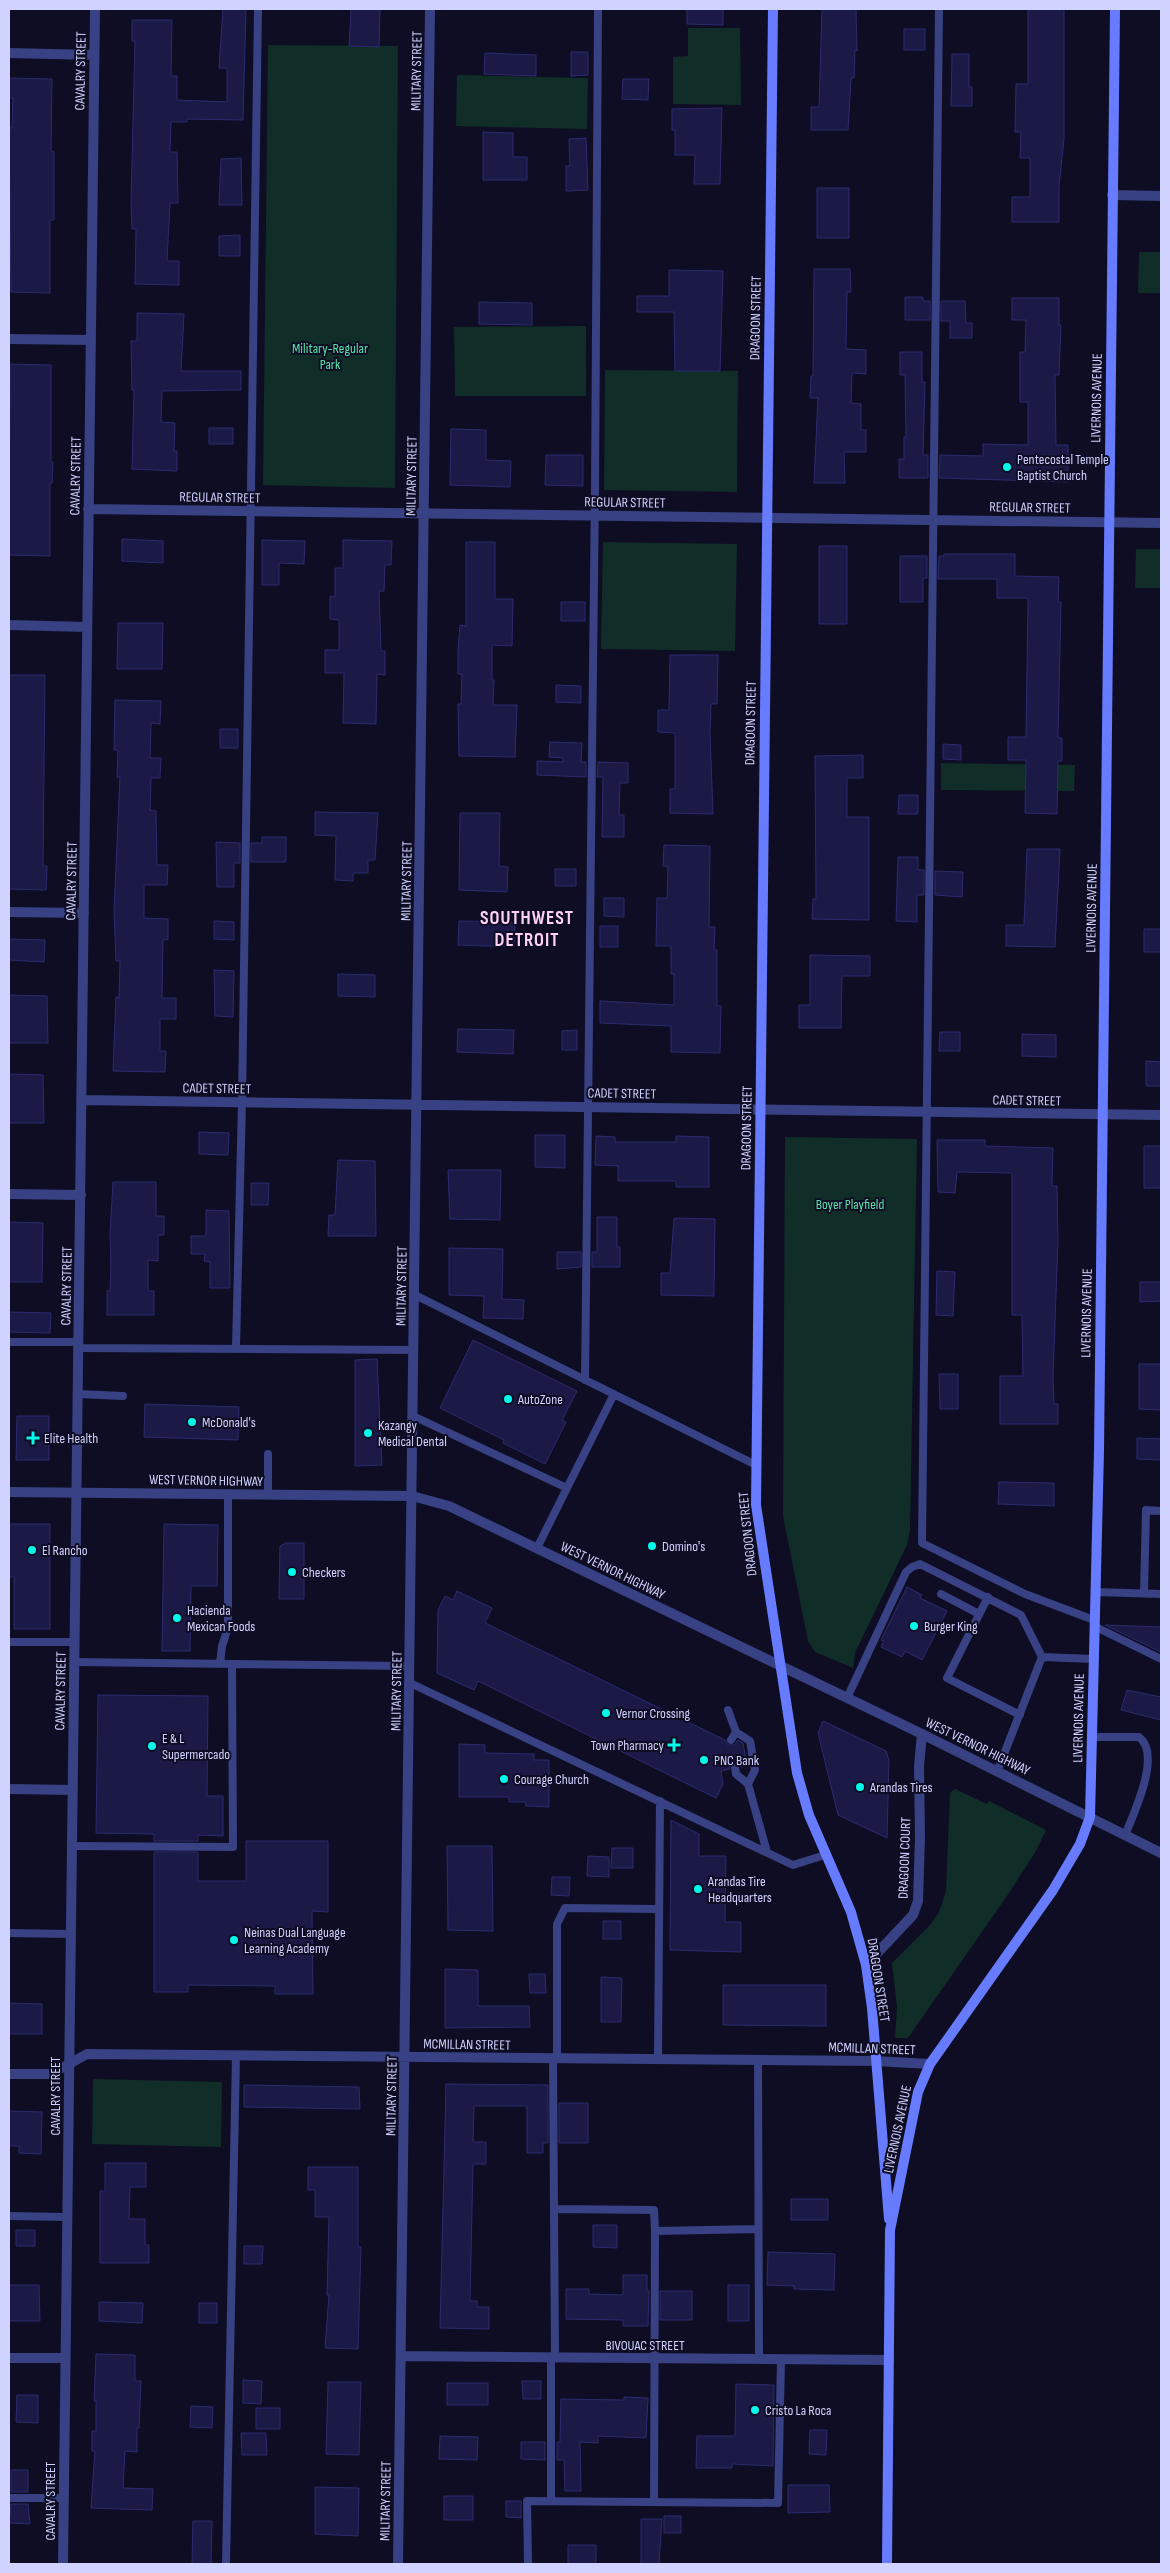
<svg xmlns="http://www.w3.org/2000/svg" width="1170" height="2573" viewBox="0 0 1170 2573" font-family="'Sofia Sans Condensed',sans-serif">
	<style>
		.green { fill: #102d28 }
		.building { fill: #1b1945; stroke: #2d2b71 }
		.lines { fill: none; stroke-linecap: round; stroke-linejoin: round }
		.service { stroke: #374183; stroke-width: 8 }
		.minor { stroke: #374183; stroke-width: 10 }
		.tertiary { stroke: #374183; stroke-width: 10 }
		.secondary { stroke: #677bff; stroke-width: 10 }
		.poi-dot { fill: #00fbec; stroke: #0e0d23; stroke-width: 2 }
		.labels { text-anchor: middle; stroke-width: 4; stroke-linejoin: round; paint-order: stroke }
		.street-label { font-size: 14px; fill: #d0d2ff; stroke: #0e0d23 }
		.park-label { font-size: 14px; fill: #59e2aa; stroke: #0e0d23 }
		.poi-label { font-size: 14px; fill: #d0d2ff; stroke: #0e0d23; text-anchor: start }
		.district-label { font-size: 19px; font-weight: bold; letter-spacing: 1px; fill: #ffd2f6; stroke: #0e0d23 }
	</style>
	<rect width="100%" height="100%" fill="#0e0d23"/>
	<path class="green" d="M688,28H740L741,105L673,104V57L688,56Z
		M268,45L398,46L395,488L263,485Z
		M457,75L588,78L587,129L456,126Z
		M1139,252H1161V293H1138Z
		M586,326V396H455L454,327Z
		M605,370L738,371L737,492L604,490Z
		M603,542L737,544L735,651L601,649Z
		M1136,549H1161V588H1135Z
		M941,763L1075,765L1074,791L941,790Z
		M785,1137L917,1139L910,1530L907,1545L855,1653L853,1668L815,1652L808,1641L783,1516Z
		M955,1789L987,1804L989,1801L1046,1830L1036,1851L1009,1893L908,2038H895L897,2007L892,1963L931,1924L939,1912L946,1891L950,1793Z
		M93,2079L222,2082L221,2147L92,2144Z"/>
	<path class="building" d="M223,9H246L243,120L187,119V122H171L170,152H177L178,203H170L167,261H179V285L135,284L136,229H132L131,203L135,41H132V20H172L171,76H177V100L227,102V68H219Z
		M351,9H380L379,47L349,46Z
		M687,9H723V25L687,24Z
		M822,9H856L857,51L855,50L854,78H851L848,130H811V107H819Z
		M1028,9H1064V139L1059,186V222H1012V197H1030V158H1020L1021,132H1015L1016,84H1028Z
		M904,29H925V50H904Z
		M571,52H588V75L571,76Z
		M485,53L536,55V76L484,74Z
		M952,54H969V87H972V106H951Z
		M9,78L52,79L51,151L54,152V220H50V293L11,292L9,128H12L13,98H9Z
		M623,79H649L648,100L622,99Z
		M722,108L720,184H694L695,155H675V130H672V109Z
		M483,132L513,133V157H527V180H483Z
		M586,138L588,190L566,191V166H570L569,139Z
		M241,158L242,205H219L221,159Z
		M817,188H849V238H817Z
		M240,235V256H219V236Z
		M814,269H850L851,292H847L846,349L866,350V374L852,373L851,403L861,404V430H866V452H844L845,483H814L818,398H810L811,376H813Z
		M669,270L723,271L720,371H675L674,312H637V296H669Z
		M905,297H923V301H930V320H905Z
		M1012,298H1059V325H1061L1059,375H1055L1056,445H1068V482L939,478L940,455L983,456V444L1028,445V402H1020V352H1025L1026,320H1012Z
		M941,301H965L966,323H972V338H950V321H941Z
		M479,302L532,303V325L479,324Z
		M137,313L184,314L181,371H241V390L162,391L161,422L175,423L174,451H177V471L132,469L134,390H132L131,341H137Z
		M900,352H922V382H925L923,455H928V478H899V459H904V437H906L905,375H900Z
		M10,364L51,365V462H53L52,483H50V556L9,555Z
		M209,428H233V444H209Z
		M451,429L486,430V460L511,461L510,487L450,485Z
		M546,455H583V486L545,485Z
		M122,539L163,541V563L122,561Z
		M262,540L305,541L304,564L279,563V585H262Z
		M343,540L392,541L391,565H385L384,591H379L381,651H385V675L377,674L376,724L343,723L344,673H325V650H339V620L330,619V596L335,597V568H343Z
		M466,542H495V599H513L512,646L492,645V680H494L493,705H517L515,757L459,756L458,704H461L462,674H458V651L460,625L466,626Z
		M819,546H847V624H819Z
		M944,554H1015V576L1059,577L1058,602H1061L1058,738H1062V761H1058L1057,814L1025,813L1026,760H1008V737H1026L1028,600L1026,598H997V579H938L939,556H944Z
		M900,556H927V578H923V602H900Z
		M561,602H585V621H561Z
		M118,623H163L162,669H117Z
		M670,655H718L717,704H711L710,733L713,814L670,813V789H675V733L658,732V710H669Z
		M9,675H45L43,866H47L46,890L9,889Z
		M556,685L581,686V703L556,702Z
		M115,700L161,701L160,724L151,723L150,758H161L160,778H151L150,810L156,811L157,865H168L167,885H144V918L168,919V940L163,939L162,998H176V1019H160V1051H166L165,1072L113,1071L116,997L119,998L120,961H116L114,911L120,777H117L118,750H114Z
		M220,729H238V748H220Z
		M550,742L582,743L581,762H586V777L537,775V761L563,762V758L549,757Z
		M943,744L961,745V760L943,759Z
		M863,755V778H847V817H869V920L812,919L813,899H816L815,756Z
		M598,762L628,763V783H620L619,815H624V837H602L603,777H597Z
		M899,795H918V814H898Z
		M315,812L378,813L375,860H368V873H353V881L335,880L336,836L315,835Z
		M460,813H500L499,866L508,867L507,892L459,890Z
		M262,837H286V862H251V843H262Z
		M216,842L240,843V863H234V887H217Z
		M664,845L710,846L709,927H715L714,950H717V1006H721L720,1053L671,1052V1026L600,1023V1001L674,1005V974H671V946H656L657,898H667L668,867L663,866Z
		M1027,849H1060L1055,947L1006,946V925H1024Z
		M898,857H918V870H924V895H917V922L896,921Z
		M555,869H576V886H555Z
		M935,871L963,872L962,897L935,895Z
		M604,898H624V917L604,916Z
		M214,921L234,922V940L214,939Z
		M459,921L515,922L514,947L458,945Z
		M600,926H618V947H600Z
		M1144,929H1161V952H1144Z
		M9,939L45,940L44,962L9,960Z
		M810,955L870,956V976H842L841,1028H799V1005H810Z
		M214,970L234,971L233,1017L215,1016Z
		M338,974L375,975V997L338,996Z
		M9,995L47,996L48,1043H9Z
		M458,1029L514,1030L513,1054L457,1052Z
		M577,1030V1050H562V1031Z
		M940,1032H960V1051H939Z
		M1022,1034L1056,1035V1057L1022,1056Z
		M1146,1061L1161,1062V1086H1146Z
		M9,1074L43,1075L44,1123H9Z
		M199,1132L229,1133L228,1155L199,1154Z
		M535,1135H565V1168L535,1167Z
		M596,1136L615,1137V1142H676V1136L709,1137V1187H676V1181H618V1166L595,1165Z
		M937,1140H985V1146L1053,1148L1052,1186H1057L1058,1241L1053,1377L1054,1404H1058V1424H1000V1376H1023L1022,1315H1012V1173L957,1172L955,1193L938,1192Z
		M1144,1146H1161V1188H1144Z
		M338,1160L375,1161L376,1236H328L329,1215H335Z
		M448,1170H501L500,1220L450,1219Z
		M113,1182H156V1216H164V1235H158V1261L148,1260V1291H154V1315H107V1291H110L111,1265L110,1234Z
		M251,1183H269L268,1205H251Z
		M206,1210L229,1211L230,1288H210V1262L204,1261L205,1254H191V1236H206Z
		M597,1217H617V1247H620V1267H592V1252H597Z
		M674,1218L715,1219L714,1296L661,1295V1273H670Z
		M9,1222L43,1223L42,1282H9Z
		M449,1248L503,1249L502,1299L524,1300L523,1319L483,1318L484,1296L449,1295Z
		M557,1252H581V1267L557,1269Z
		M937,1271L955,1272L953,1316L936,1315Z
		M1140,1282H1161V1301L1140,1302Z
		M9,1312L51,1313L50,1333L9,1332Z
		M473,1340L577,1391L562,1420L566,1422L545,1464L503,1443L504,1440L440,1408Z
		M377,1359L382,1465L355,1466V1360Z
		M1139,1364H1161V1410L1139,1409Z
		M939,1374H958V1409H940Z
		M145,1404L239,1407L238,1440L144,1437Z
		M17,1416H49V1460H16Z
		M1137,1438L1161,1439V1460L1137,1459Z
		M999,1482L1054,1483V1506L998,1504Z
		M9,1524H50V1629H14V1577H9Z
		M164,1524L218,1525L217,1586H191L190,1651H162Z
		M286,1543H304V1599H279L280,1546Z
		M907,1587L922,1595L920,1598L947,1611L922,1660L905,1651L902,1657L881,1647L884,1641L881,1640Z
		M457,1591L492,1608L485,1623L725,1740L728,1745H734L738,1740L743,1743L747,1766L741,1767L739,1763L734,1762L730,1764V1769L721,1771L723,1784L716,1798L478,1681L474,1690L437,1673L438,1610L445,1596L453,1600Z
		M1105,1625L1161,1627V1652L1132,1638Z
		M1127,1690L1161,1697V1720L1121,1710Z
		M98,1695L208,1696L207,1796H223V1836L198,1835V1841H154V1834L96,1833Z
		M823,1721L886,1751L889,1760L887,1838L838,1815L818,1733Z
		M459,1744L485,1745V1753L534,1754V1760H549V1807L526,1806V1802H509V1797H459Z
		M671,1820L699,1834V1856H726L725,1922H741V1952L670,1950Z
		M246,1841H328V1912L312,1911L313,1994H275V1986L188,1985V1992H154V1852H198V1881H246Z
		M447,1846H492L493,1931L448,1930Z
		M612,1848H633V1868H611Z
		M588,1856L609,1857V1877L587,1876Z
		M552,1877H570L569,1896L551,1895Z
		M603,1921H621V1939H603Z
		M445,1969L478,1970V2006H529L530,2027L445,2028Z
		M529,1974H545L546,1993H530Z
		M601,1977L622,1978L621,2022H601Z
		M723,1985H826V2026L723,2025Z
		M9,2003L42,2004V2034H9Z
		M446,2084L548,2085V2143H543V2153H527V2106H474L473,2142H486V2164H473L470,2301H477V2307H489V2329L440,2328Z
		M244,2085L359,2087L360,2109L244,2107Z
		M559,2103H588V2143H559Z
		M9,2111L42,2112L41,2154L19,2153V2146H9Z
		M105,2163H146V2187H130L129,2219H145V2245H149V2263H100V2191H105Z
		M308,2167H358V2247H361L358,2349L325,2348L329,2295H327L329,2217H315V2190H308Z
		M791,2199H828V2220H791Z
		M593,2225H617V2248L593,2247Z
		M16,2230H35V2246H16Z
		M244,2246H263L262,2264H244Z
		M768,2252L835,2254L834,2290L794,2289V2286L767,2285Z
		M623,2275H647V2291H649L648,2326H623V2320L566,2319V2289H589V2294L623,2295Z
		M9,2285H39L40,2321H9Z
		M728,2285H749V2321H728Z
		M660,2291H692V2320H660Z
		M99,2302L143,2303L142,2323L99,2321Z
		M199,2303H217V2323H199Z
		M96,2354L135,2355V2381H141L139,2428H137V2452L125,2451L123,2488L153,2489L152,2510L91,2508L95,2451H92V2431H96V2401H94Z
		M243,2380L262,2381L261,2404L243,2403Z
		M522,2381H541V2399H523Z
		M328,2382H361L359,2455L326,2454Z
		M447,2383H488V2405H447Z
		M736,2384L774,2385L773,2466L732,2464V2468H696L697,2436H735Z
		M17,2395H38V2423L16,2422Z
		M624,2397L648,2398L646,2438L598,2436V2443L580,2442L581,2491H565L564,2460H557V2442H560L561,2399L624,2400Z
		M191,2406L213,2407L212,2428L190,2427Z
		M256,2408H280V2429H256Z
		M810,2430H827L826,2455L809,2454Z
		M241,2433H266L267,2455H242Z
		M440,2436L478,2437L477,2460L439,2459Z
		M521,2442H545V2460L521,2459Z
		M11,2470H28V2492H11Z
		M788,2485H829L830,2512L788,2513Z
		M315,2487L359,2488L358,2536L315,2534Z
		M444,2496H473V2520H444Z
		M506,2501H521V2518L506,2517Z
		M11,2504H28L30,2524L9,2523Z
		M664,2516H681V2533H664Z
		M641,2519H662L659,2564H641Z
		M193,2521H212L211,2564H192Z
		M568,2545H596V2564H568Z"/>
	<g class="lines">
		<path class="service" d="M939,9L922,1543L1025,1594L1094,1620
			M415,1295L756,1465
			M9,1342H79
			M79,1348L414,1350
			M236,1348L242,1102L258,9
			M585,1380L595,490L598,9
			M78,1394L123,1396
			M413,1416L567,1488
			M268,1454V1494
			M537,1548L614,1394
			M1095,1592L1161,1594
			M1144,1593L1146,1510L1161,1511
			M941,1594L979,1614
			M988,1597L947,1678L1020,1715
			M1094,1626L1161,1659
			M9,1642H75
			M75,1662L410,1666
			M220,1664L222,1646L228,1628V1494
			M410,1683L793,1865L825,1855
			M847,1698L906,1572L912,1567L920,1564L1021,1615L1042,1657
			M728,1710L736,1732L750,1741L755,1770L748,1784L767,1852
			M1092,1737H1139C1162,1754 1134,1813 1125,1835
			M731,1740L736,1732
			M735,1767L736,1774L748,1784
			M997,1772L1042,1657L1094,1659
			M72,1846L233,1847L232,1664
			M9,1933L71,1934
			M553,2058L555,2358
			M557,2058V1924L565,1908L659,1909
			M658,2059L660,1801
			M758,2060L759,2359
			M554,2209L654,2210L655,2231L758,2229
			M9,2216L67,2217
			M9,2498H64
			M551,2501V2358
			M654,2502L655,2231
			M226,2564L236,2055
			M528,2564L527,2501L778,2503L781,2360"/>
		<path class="minor" d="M9,53L94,55
			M1112,195L1161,196
			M9,339L91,340
			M88,509L1161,523
			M9,625L87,627
			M9,912L84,913
			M82,1100L1161,1115
			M9,1194L81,1195
			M9,1789L73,1790
			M866,1965L913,1915L918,1901L920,1837L919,1766L922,1734
			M9,2074H51L87,2054L875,2061L930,2064
			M401,2356L889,2360
			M9,2358H64
			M63,2564L95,9
			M398,2564L430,9"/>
		<path class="tertiary" d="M9,1492L412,1496L449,1506L922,1734L1161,1853"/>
		<path class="secondary" d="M773,9L756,1505L797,1773L809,1815L851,1912L866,1965L872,2008L889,2219
			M887,2564L890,2230L918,2092L930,2064L1053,1890L1080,1844L1090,1817L1099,1451L1115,9"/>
	</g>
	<g class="poi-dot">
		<circle cx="1007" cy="467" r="5"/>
		<circle cx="508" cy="1399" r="5"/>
		<circle cx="192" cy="1422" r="5"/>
		<circle cx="368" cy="1433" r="5"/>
		<path d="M30.5 1430.5h5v5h5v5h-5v5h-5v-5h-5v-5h5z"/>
		<circle cx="652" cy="1546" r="5"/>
		<circle cx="32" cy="1550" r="5"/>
		<circle cx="292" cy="1572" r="5"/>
		<circle cx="177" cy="1618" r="5"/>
		<circle cx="914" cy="1626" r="5"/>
		<circle cx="606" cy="1713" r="5"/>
		<path d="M671.5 1737.5h5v5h5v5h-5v5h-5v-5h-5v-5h5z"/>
		<circle cx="152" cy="1746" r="5"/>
		<circle cx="704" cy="1760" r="5"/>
		<circle cx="504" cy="1779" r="5"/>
		<circle cx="860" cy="1787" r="5"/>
		<circle cx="698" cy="1889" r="5"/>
		<circle cx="234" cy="1940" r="5"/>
		<circle cx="755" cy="2410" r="5"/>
	</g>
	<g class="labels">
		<g class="street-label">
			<text transform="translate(80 71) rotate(-89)" y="5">CAVALRY STREET</text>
			<text transform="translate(416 71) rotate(-89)" y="5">MILITARY STREET</text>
			<text transform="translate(755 318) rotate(-89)" y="5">DRAGOON STREET</text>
			<text transform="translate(1096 398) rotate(-89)" y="5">LIVERNOIS AVENUE</text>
			<text transform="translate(75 476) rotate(-89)" y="5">CAVALRY STREET</text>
			<text transform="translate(411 476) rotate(-89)" y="5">MILITARY STREET</text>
			<text transform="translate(220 497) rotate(1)" y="5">REGULAR STREET</text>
			<text transform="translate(625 502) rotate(1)" y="5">REGULAR STREET</text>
			<text transform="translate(1030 507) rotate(1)" y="5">REGULAR STREET</text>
			<text transform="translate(750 723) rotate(-89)" y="5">DRAGOON STREET</text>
			<text transform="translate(71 881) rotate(-89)" y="5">CAVALRY STREET</text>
			<text transform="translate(406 881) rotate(-89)" y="5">MILITARY STREET</text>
			<text transform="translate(1091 908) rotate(-89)" y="5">LIVERNOIS AVENUE</text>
			<text transform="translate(217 1088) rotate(1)" y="5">CADET STREET</text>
			<text transform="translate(622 1093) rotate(1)" y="5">CADET STREET</text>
			<text transform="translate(1027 1100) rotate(1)" y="5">CADET STREET</text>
			<text transform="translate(746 1128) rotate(-89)" y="5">DRAGOON STREET</text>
			<text transform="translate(66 1286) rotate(-89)" y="5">CAVALRY STREET</text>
			<text transform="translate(401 1286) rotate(-89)" y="5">MILITARY STREET</text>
			<text transform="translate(1086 1313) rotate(-89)" y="5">LIVERNOIS AVENUE</text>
			<text transform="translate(206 1480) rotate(1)" y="5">WEST VERNOR HIGHWAY</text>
			<text transform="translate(747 1534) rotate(-96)" y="5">DRAGOON STREET</text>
			<text transform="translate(613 1570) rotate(26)" y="5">WEST VERNOR HIGHWAY</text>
			<text transform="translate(60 1691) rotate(-89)" y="5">CAVALRY STREET</text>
			<text transform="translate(396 1691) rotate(-89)" y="5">MILITARY STREET</text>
			<text transform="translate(1078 1718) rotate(-89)" y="5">LIVERNOIS AVENUE</text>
			<text transform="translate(978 1746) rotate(26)" y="5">WEST VERNOR HIGHWAY</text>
			<text transform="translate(904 1858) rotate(-88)" y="5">DRAGOON COURT</text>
			<text transform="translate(879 1980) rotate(81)" y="5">DRAGOON STREET</text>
			<text transform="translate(467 2044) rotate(1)" y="5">MCMILLAN STREET</text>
			<text transform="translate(872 2048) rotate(2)" y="5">MCMILLAN STREET</text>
			<text transform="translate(55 2096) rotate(-90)" y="5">CAVALRY STREET</text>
			<text transform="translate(391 2096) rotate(-89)" y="5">MILITARY STREET</text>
			<text transform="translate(897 2129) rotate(-78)" y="5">LIVERNOIS AVENUE</text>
			<text x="645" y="2350">BIVOUAC STREET</text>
			<text transform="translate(50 2501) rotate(-90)" y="5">CAVALRY STREET</text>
			<text transform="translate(385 2501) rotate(-89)" y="5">MILITARY STREET</text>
		</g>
		<g class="park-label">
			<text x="330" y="353">Military-Regular<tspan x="330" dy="16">Park</tspan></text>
			<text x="850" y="1209">Boyer Playfield</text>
		</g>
		<g class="poi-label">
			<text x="1017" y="464">Pentecostal Temple<tspan x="1017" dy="16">Baptist Church</tspan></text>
			<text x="518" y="1404">AutoZone</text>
			<text x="202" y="1427">McDonald's</text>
			<text x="378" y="1430">Kazangy<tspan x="378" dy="16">Medical Dental</tspan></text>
			<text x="44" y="1443">Elite Health</text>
			<text x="662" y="1551">Domino's</text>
			<text x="42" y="1555">El Rancho</text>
			<text x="302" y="1577">Checkers</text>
			<text x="187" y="1615">Hacienda<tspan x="187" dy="16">Mexican Foods</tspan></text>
			<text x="924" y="1631">Burger King</text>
			<text x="616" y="1718">Vernor Crossing</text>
			<text x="162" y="1743">E &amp; L<tspan x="162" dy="16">Supermercado</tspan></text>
			<text x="664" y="1750" text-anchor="end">Town Pharmacy</text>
			<text x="714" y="1765">PNC Bank</text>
			<text x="514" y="1784">Courage Church</text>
			<text x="870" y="1792">Arandas Tires</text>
			<text x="708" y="1886">Arandas Tire<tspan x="708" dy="16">Headquarters</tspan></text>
			<text x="244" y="1937">Neinas Dual Language<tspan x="244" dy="16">Learning Academy</tspan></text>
			<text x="765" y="2415">Cristo La Roca</text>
		</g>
		<g class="district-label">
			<text x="527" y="924">SOUTHWEST<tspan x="527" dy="22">DETROIT</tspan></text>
		</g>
	</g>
	<rect width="1170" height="2573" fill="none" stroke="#d0d2ff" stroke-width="20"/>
</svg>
